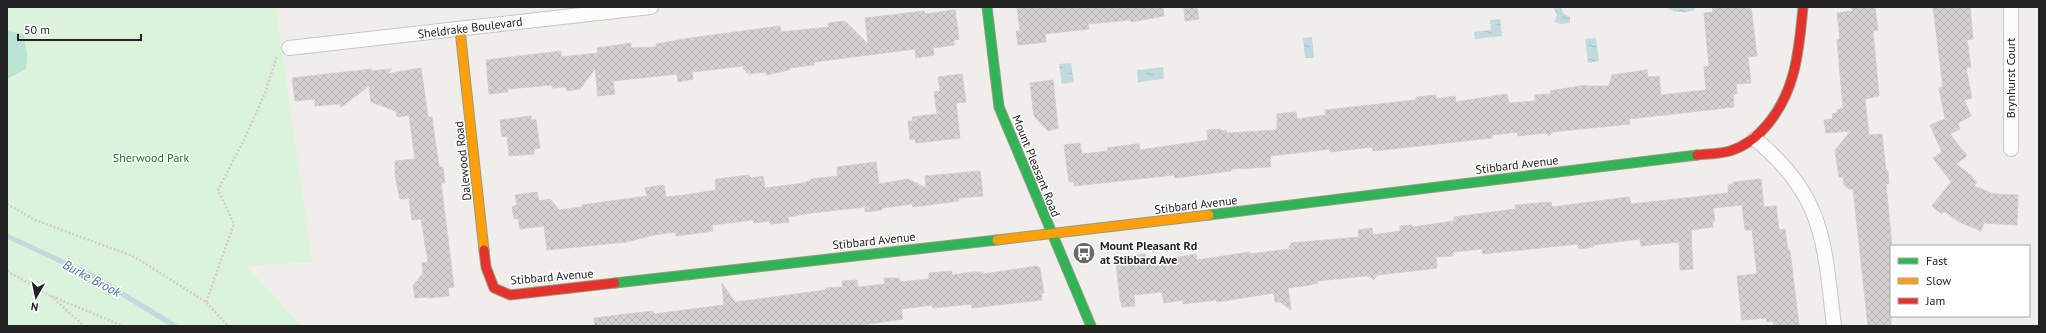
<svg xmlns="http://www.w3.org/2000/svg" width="2046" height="333" viewBox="0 0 2046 333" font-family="'PT Sans',sans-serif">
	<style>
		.park { fill: #dbf3db }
		.pitch { fill: #b9e4d2 }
		.water { fill: url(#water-ripples) }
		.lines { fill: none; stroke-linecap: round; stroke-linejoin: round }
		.stream { stroke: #c1dae0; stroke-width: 5 }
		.building { fill: url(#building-cross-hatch); stroke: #d2d0cc }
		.street-casing { stroke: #c7c6c5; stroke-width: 16 }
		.fast-casing { stroke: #979983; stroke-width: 11 }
		.slow-casing { stroke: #979983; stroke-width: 11 }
		.jam-casing { stroke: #979983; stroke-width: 11 }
		.path { stroke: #d7cbca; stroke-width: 2.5; stroke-dasharray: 2 2; stroke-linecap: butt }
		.street { stroke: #fdfcfc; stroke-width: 14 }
		.fast { stroke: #30b455; stroke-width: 9 }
		.slow { stroke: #ff9f0a; stroke-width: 9 }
		.jam { stroke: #e5322d; stroke-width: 9 }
		.labels { text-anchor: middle; stroke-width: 3; stroke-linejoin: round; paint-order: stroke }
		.street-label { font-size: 12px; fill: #222; stroke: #fff }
		.park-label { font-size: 12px; fill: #137d1d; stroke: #fff }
		.poi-label { font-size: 12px; font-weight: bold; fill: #222; stroke: #fff; text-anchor: start }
		.water-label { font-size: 13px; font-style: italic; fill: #4c749d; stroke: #fff }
	</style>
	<defs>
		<pattern id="water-ripples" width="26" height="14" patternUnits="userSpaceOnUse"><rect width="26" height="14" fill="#c1dae0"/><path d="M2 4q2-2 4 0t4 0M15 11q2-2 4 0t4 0" fill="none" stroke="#a6bbc0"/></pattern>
		<pattern id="building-cross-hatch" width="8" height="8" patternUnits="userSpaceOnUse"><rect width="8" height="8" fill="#d4d2d0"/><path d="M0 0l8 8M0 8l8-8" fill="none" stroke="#b6b4b2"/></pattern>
	</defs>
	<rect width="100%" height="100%" fill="#efeeeb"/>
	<path class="park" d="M7,7H276L312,262L246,266L301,326H7Z"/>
	<path class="pitch" d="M7,31L24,34L27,55L26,69L7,79Z"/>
	<path class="water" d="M1553,7H1561L1563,13L1570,17V23L1561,24L1554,22L1557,15Z
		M1666,7H1696L1693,11C1683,12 1674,14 1666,7Z
		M1500,19L1502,36L1475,39L1474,32L1491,30L1490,20Z
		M1312,37L1314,58H1305L1303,38Z
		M1596,38L1599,61L1588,63L1585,39Z
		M1071,63L1074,82L1062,84L1059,64Z
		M1163,67L1164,79L1138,82L1137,70Z"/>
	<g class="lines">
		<path class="stream" d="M7,236L93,276L175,326"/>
	</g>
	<path class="building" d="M1017,7H1163L1164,16L1131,22V20L1088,24L1089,29L1045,34L1046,42L1018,45L1016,31H1020Z
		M1184,7H1197L1199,19L1185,21Z
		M1712,7H1751L1757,56L1748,57L1751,83L1736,84L1737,94H1733L1734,107L1629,119L1630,124L1552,132L1549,136L1546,133L1518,136L1517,132L1492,135V138L1373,151L1372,147L1330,152V149L1270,156L1271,167L1231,169V171L1175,178L1174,175L1074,186V181L1069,182L1064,145L1080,143L1082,154L1108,151L1107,148L1136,144H1139L1140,150L1208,140L1207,130L1221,129V131L1226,130L1227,133L1277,130V114L1296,112L1297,119L1326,115L1325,110L1416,100V97L1436,95V99L1455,96L1456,102L1507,94L1509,103L1535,101V95L1551,94L1550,91L1586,85L1587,86H1609L1612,75L1647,70L1648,77L1659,76L1661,95L1706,90L1704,67L1709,66L1704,13L1713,12Z
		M1852,7H1875L1878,30L1873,31L1879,96L1865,99L1869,135L1882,134L1886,171H1888L1889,184H1886L1892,246L1891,326H1868L1853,189H1849L1844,185L1843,177H1839L1835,150L1851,131L1826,133L1824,120L1833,119L1832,114L1837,113V110L1843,108L1837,40L1840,39L1837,13L1852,11Z
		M1933,7H1970L1973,39L1967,40L1971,67L1966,68L1972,98L1964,100L1971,116L1958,123L1960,129L1950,134L1967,156L1956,164L1972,176L1973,179L1977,182L1974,186L1994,194L2018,195L2017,225L1984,223L1981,231L1959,222L1944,211L1942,214L1932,206L1951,182L1933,158L1942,152L1930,125L1945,119L1939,88L1943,87Z
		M955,10L959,39L954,40V45L933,48L934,55L916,58L915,49L814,62V65L789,68V70L766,75V72L749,74V72L746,73V69L744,70L743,66L692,72L693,79L678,82L677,74L613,81L615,94L598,96L595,69L580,89L567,91L566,87L552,88V85L507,89L508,92L489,94L486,60L561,51V57L598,53L597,48L631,43V48L657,47L656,44L690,38L780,26L781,32L829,27L828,23L845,21L868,44L865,18L924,11L925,14Z
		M421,68L428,117H432L439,167H443L445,183H441L454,287L448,288L449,296L429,298L428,297L415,298L413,286L423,273L422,263L428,262L421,219L412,220L409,198L400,199L395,175V161L415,159L409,115L397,117L396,111L371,102L369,86L341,107L340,104L315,106V99L295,101L292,78L371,69V71L392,69L386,74Z
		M962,74L966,102L956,103L960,138L916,143L915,139L910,140L908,121H913L912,117L937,114L934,92L940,91L938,77Z
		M1053,80L1058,128L1048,131L1034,116L1030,83Z
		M531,116V120H536L540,148L534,149V154L509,156L507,136L502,137L500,120Z
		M876,162L879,184L908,179L926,188L925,176L980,171L983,196L959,198V201L913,207L912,204L882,208V210L865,212V207L811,213L788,217L789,222L770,224V221L754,223L753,220L712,225L713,231L676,236L675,232L654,235L626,242L547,250L544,226L520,229L518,218L514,219L512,207L517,205L515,195L537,192L539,201L550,199L559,210L582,207V205L647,196L645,188L664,185L666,197L685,195L716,190L715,180L717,179L749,175L752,178L763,176L765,188L797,184L811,181V179L838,176L837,167Z
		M1761,179L1764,207L1776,206L1779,230L1785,229L1788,250H1790L1799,325L1774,326L1773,321L1767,322L1766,318L1742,320L1737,276L1757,274L1752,230H1745L1742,205L1713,208L1715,221H1712L1713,227L1691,230L1693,269L1680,270L1679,242L1641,246L1640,239L1593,245V247L1579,249L1578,244L1483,254L1482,249L1453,252V256L1436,257L1437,268L1377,275L1374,280L1369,276H1365L1317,281L1318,283L1310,285L1288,288L1291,310L1280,302H1275L1274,293L1217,302L1216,300L1183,304V300L1164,303L1162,292L1134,295L1135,306L1122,307L1120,299L1116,263L1122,257L1145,254L1146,257L1156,261L1196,254L1197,260L1250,252V254L1289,249V246L1291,245V243L1359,237L1358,230L1372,228L1373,235L1400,231V226L1412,225L1413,227L1454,221V217L1516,209L1515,205L1551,202L1552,207L1629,197L1631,204L1668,200L1728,193V185L1733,184V182Z
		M1037,266L1040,268L1044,293H1041L1042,300L972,308L971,304L933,308L932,305L901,309L903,319L856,326H595L594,318L653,311L654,314L724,305L722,283L735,302L826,290L825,288L843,287L842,281L857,280L858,287L885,284L884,278H899L900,282L929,279V273L952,271V275L972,272H983V274Z"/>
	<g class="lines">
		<g class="street-casing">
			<path id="street" d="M2011,7V149
				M289,48L651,7
				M1755,139C1825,196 1824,243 1834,326"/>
		</g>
		<g class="fast-casing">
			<path id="fast" d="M987,7L999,107L1091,326
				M1209,215L1697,155
				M615,283L997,240"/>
		</g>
		<g class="slow-casing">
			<path id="slow" d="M460,30L484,250
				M997,240L1209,215"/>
		</g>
		<g class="jam-casing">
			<path id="jam" d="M1697,155C1707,154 1720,154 1730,151C1746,146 1757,137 1767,125C1796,91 1799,50 1803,7
				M484,250L486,267L494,288L510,295L615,283"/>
		</g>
		<path class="path" d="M7,204L35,220L135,257L206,302L228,326
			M7,271L49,295L123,326
			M51,296L84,326
			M206,302L234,224L218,190L244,140L265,93L277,56"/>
		<use href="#street" class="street"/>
		<use href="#fast" class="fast"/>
		<use href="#slow" class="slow"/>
		<use href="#jam" class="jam"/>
	</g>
	<defs>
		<g id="bus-disc" transform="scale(1.15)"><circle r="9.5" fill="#6a6968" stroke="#fff"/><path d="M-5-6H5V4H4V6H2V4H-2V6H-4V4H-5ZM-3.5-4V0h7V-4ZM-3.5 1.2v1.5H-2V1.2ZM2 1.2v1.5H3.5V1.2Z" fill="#fff"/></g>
	</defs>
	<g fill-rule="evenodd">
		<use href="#bus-disc" x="1084" y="253"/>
	</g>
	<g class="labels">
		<g class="street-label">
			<text transform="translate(470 28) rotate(-7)" y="4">Sheldrake Boulevard</text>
			<text transform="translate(2011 78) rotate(-90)" y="4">Brynhurst Court</text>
			<text transform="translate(463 161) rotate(-96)" y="4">Dalewood Road</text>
			<text transform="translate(1517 165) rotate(-7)" y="4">Stibbard Avenue</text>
			<text transform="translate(1036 166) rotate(68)" y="4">Mount Pleasant Road</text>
			<text transform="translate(1196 205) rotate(-7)" y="4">Stibbard Avenue</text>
			<text transform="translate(874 241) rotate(-6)" y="4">Stibbard Avenue</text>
			<text transform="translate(552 277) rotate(-5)" y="4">Stibbard Avenue</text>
		</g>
		<g class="park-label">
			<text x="151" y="162">Sherwood Park</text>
		</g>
		<g class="poi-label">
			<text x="1100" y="250">Mount Pleasant Rd<tspan x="1100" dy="14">at Stibbard Ave</tspan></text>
		</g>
		<g class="water-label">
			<text transform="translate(92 278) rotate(28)" y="5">Burke Brook</text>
		</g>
	</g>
	<rect width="2046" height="333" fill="none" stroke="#222222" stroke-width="16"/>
	<rect x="1890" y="245" width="140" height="72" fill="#ffffff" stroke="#a7a7a7"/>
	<rect x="1898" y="258" width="20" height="6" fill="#30b455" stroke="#a7a7a7"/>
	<text x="1926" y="265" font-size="12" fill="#222222">Fast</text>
	<rect x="1898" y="278" width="20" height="6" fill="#ff9f0a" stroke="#a7a7a7"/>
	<text x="1926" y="285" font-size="12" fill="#222222">Slow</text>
	<rect x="1898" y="298" width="20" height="6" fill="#e5322d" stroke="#a7a7a7"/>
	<text x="1926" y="305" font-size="12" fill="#222222">Jam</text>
	<g transform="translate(36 297) rotate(189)" stroke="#ffffff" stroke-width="3" paint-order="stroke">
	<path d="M0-3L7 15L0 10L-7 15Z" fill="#222222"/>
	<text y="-6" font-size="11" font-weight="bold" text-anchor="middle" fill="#222222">N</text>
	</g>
	<path d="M18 34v6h123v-6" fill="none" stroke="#222222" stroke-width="2"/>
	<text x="24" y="34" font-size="12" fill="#222222" stroke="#ffffff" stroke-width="3" paint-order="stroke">50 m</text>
</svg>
